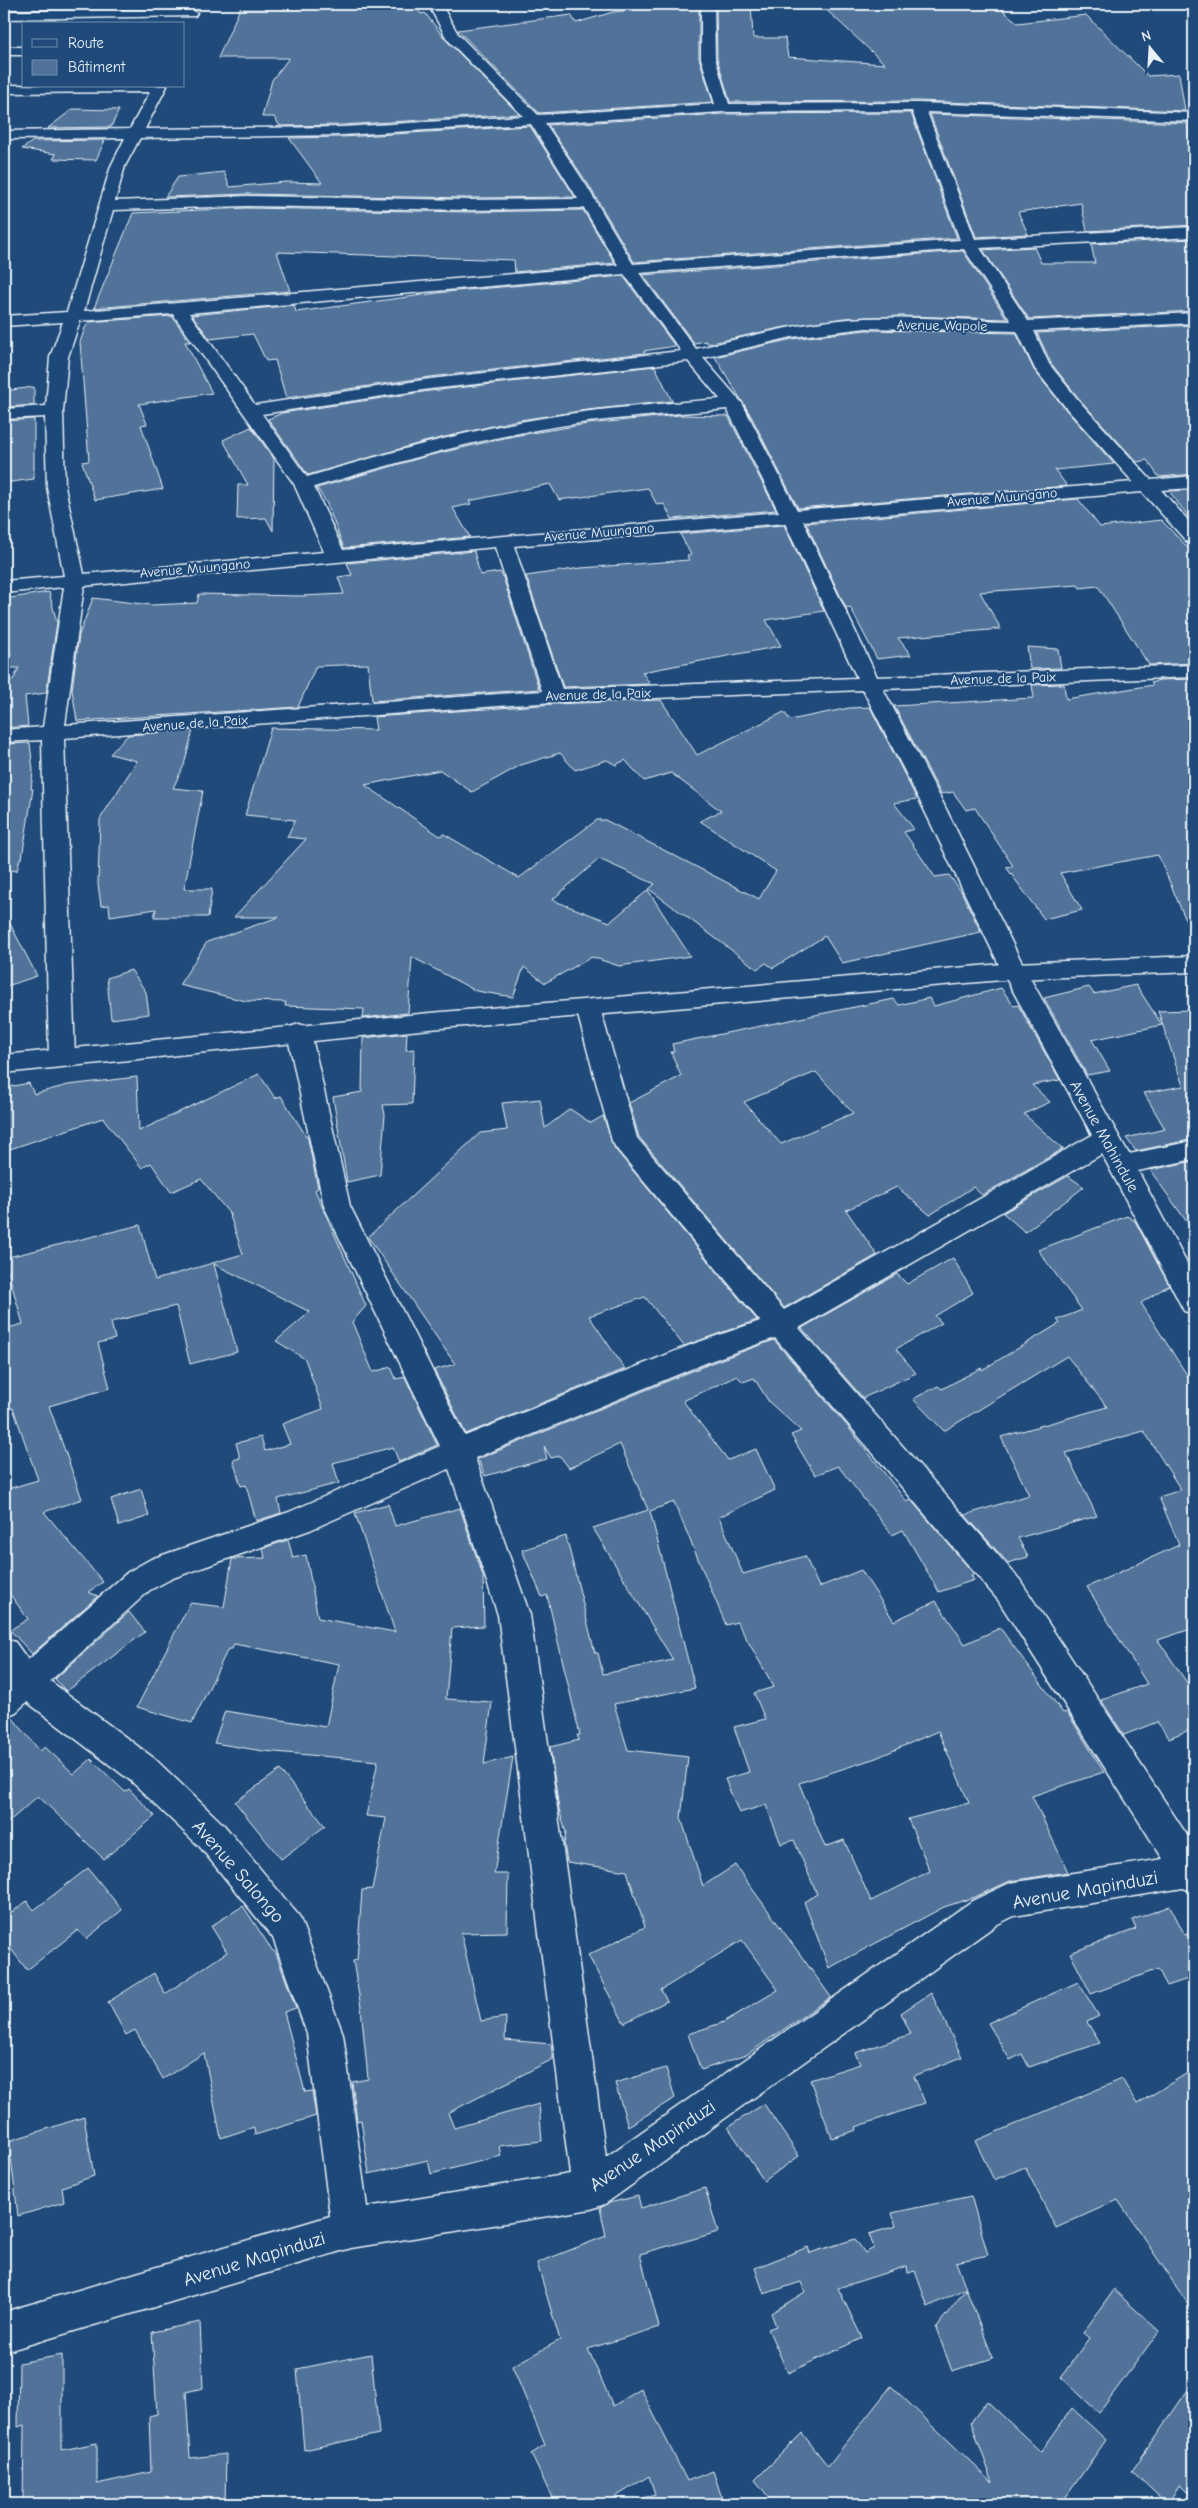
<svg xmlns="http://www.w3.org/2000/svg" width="1198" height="2508" viewBox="0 0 1198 2508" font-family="'Comic Neue',sans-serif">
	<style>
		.building { fill: #517399; stroke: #e8f1f8; fill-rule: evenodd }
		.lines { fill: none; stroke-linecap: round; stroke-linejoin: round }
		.street-casing { stroke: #e8f1f8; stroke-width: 3 }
		.secondary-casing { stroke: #e8f1f8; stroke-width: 3 }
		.street { fill: #1f4a7a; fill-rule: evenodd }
		.secondary { fill: #1f4a7a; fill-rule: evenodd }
		.labels { text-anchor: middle; stroke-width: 4; stroke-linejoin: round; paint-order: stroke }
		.far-street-label { font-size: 14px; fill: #e8f1f8; stroke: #1f4a7a }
		.street-label { font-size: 16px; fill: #e8f1f8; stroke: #1f4a7a }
		.near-street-label { font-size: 19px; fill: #e8f1f8; stroke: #1f4a7a }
	</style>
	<rect width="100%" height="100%" fill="#1f4a7a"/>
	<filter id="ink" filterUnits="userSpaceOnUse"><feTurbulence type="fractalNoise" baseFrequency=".02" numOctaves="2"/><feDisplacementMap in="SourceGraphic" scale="10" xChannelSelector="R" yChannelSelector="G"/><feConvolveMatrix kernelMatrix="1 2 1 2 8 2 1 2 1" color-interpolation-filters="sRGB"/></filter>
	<g filter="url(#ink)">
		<path class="building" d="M242,4H323L324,9L414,4L421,14L425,13L446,40L519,114L342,125L280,126L274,117H262L272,80L289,58H218Z
			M646,4H699V58L713,102L539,113L458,30L571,15L576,23L613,12L650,8Z
			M716,4H751L753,38H785L788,57L885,64L820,4H995L1018,23L1086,15L1148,76L1179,74L1185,111L918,101L730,102L717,58Z
			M73,109L119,110L111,127L48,128Z
			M911,113L957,238L634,262L588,184L548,125L723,114Z
			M930,114L1187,123L1192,154H1194V225L1087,231L1081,203L1018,212L1028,234L976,237Z
			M530,126L575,197L469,198L247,194L165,197L178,177L224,172L230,187L286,182L322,183L289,138L342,137Z
			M105,140L96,160L53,159L56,154L22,149L33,141Z
			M247,208L469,212L583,210L615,263L515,272L514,260L277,252L290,291L94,308L133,213Z
			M1194,239V311L1029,319L983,250L1034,247L1041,263H1095L1091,244Z
			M963,251L1007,319L902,316L844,318L780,328L708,344L706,341L694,343L643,275Z
			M623,276L675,346L644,351L645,353L430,377L286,398L275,360L266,361L253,334L210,339L192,315L294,305L296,312L445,292Z
			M172,316L190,342H185L212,393L139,404L147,424L141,425L163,489L95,500L82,462L89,461L80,342L85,328L89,322Z
			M1194,325V474L1159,477L1147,460L1137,462L1080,400L1051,363L1037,333Z
			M866,330L1016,333L1034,370L1066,410L1114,464L1055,470L1067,486L798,508L751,416L715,357L792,339Z
			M655,366L672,401L587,410L513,421L424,442L308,475L268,419L282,413L430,391Z
			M34,387V405L4,407V391Z
			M679,415L728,416L776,510L672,519L664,504L657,505L648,488L559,500L550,484L469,501L471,504L453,508L470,537L344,548L327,504L317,488L427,456L513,436L588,424Z
			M34,419V479L4,483V421Z
			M251,427L274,459L273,531L266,518L237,519L238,485H248L223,440Z
			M1194,490V524L1169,491Z
			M1078,499L1100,527L1161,520L1194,554V663L1149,665L1098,586L1080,588L1078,585L980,592L1001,629L898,638L911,655L877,659L850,607L846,608L806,523Z
			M784,525L824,611L766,620L781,646L642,672L650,684L563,687L526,576L581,568L689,560L687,556L691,555L680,534Z
			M474,551L480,575L500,572L503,577L539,689L372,701L368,664L316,666L298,707L77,721L72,690L79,635L93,598L151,605L197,603L199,594L301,596L344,594L338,577L352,575L347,563Z
			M49,592L57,623L46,693L25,696L28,726L4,728V681L13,680L19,668H6L11,652H4V599Z
			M1027,647L1058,649L1061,668L1030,669Z
			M1194,679V939L1158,855L1060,873L1082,910L1044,919L1006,867L1013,866L975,808L966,810L953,792L941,794L894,706L1034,698L1032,685L1064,684L1066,699L1153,685L1151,683L1159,680Z
			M661,700L697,755L784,712L790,720L849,708L870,707L917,799L894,803L914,829L904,832L935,877L949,875L961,891L981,932L842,963L825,936L773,968L766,963L757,969L649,889L655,884L599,859L552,900L610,922L648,890L690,956L619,966L592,957L545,983L524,967L513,997L476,991L412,957L408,1013L363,1018L364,1009L285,1006L286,1002L246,1001L179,985L207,942L279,917H234L306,839L287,837L295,820L245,815L271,728L376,730L374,717L554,704ZM560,753L575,770L607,760L616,765L625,760L644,781L671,773L721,811L700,821L776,871L759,899L605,820H597L519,878L444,834L440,836L365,785L440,770L472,792L521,765Z
			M193,730L184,765L173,788L203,791L184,889H212L208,917H154L156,909L110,916L109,905L101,906L98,884L100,819L137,761L110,754L128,735Z
			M30,743L33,771L31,789H33L22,858H20L17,871L4,869V744Z
			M4,912L37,976L4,987Z
			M131,970L146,992L149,1014L111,1019L107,978Z
			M1136,985L1162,1025L1092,1040L1110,1071L1087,1075L1044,998L1089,987L1094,994Z
			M1001,988L1014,1006L1018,1005L1060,1080L1032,1085L1050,1102L1024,1114L1063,1149L982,1195L973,1187L930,1215L897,1187L846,1210L877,1255L784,1308L639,1137L629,1103L681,1076L671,1052H674L672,1044L894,999L899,1005L929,998L934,1006ZM816,1072L853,1113L781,1144L744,1102Z
			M1194,1010V1139L1136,1151L1126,1138L1165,1129L1144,1093L1183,1086L1158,1011Z
			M407,1033L406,1050L414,1049L412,1104L383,1105L385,1115L380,1175L347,1182L333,1097L362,1092L363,1038Z
			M259,1074L275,1098L281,1096L308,1139L318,1188L315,1190L366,1306L352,1322L373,1372L391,1367L396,1379L405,1377L437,1445L399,1462L393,1447L333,1463L339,1483L278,1499L281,1513L256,1521L246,1485L241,1486L233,1460L240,1458L236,1443L261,1437L265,1451L290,1444L282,1424L323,1409L305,1359L276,1341L310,1312L214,1264L237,1352L190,1364L176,1306L111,1322L115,1339L98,1343L110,1388L49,1406L82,1499L44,1512L103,1582L88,1592L98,1596L32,1654L10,1630L28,1619L4,1586V1490L38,1480L13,1408L4,1410V1329L23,1324L4,1258L140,1225L155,1280L243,1254L229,1213L201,1179L171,1192L151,1163L142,1168L103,1118L4,1151V1088L29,1083L34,1094L68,1085L137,1077L139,1131Z
			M540,1099L545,1128L570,1109L591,1123L603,1116L615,1149L757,1320L684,1346L645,1297L589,1316L625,1369L466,1434L434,1370L455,1364L368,1237L480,1133L507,1130L502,1103Z
			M1194,1161V1232L1150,1170Z
			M1068,1176L1084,1187L1025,1232L1003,1213Z
			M1127,1216L1135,1221L1169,1285L1141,1303L1194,1386V1628L1158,1640L1194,1693V1728L1169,1738L1157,1722L1124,1735L1101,1700L1147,1684L1087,1587L1179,1545L1159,1497L1181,1490L1144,1431L1066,1453L1097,1516L1018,1538L1028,1557L1008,1563L965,1515L1029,1495L1001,1437L1107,1407L1067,1356L944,1431L913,1399L938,1386L942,1389L981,1368L982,1370L1060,1323L1057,1320L1082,1310L1038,1250Z
			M953,1258L973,1293L935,1316L942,1323L896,1349L916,1373L863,1398L802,1328L897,1274L907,1284Z
			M774,1340L849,1428L907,1502L911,1500L974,1574L971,1575L974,1580L939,1592L903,1530L892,1535L838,1466L815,1475L791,1435L801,1431L769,1402L754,1378L743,1382L737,1376L683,1401L728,1460L756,1449L775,1490L719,1517L743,1574L805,1556L819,1587L861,1570L894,1621L936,1601L965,1644L1000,1628L1063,1713L1067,1712L1104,1772L1032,1796L1068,1872L1010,1881L975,1897L944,1907L829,1968L804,1902L817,1894L794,1840L781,1844L766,1805L739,1813L725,1779L749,1772L734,1727L765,1719L754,1693L774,1687L737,1622L726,1625L674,1502L650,1511L695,1688L614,1704L628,1750L688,1757L681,1818L703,1886L735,1865L831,1997L746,2055L701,2070L688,2034L724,2022L778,1990L742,1940L661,1990L667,2001L624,2023L588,1955L645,1927L627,1871L567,1862L564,1843L566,1833L559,1809L550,1747L579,1740L577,1735H580L547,1595L542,1597L522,1550L566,1536L595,1653H598L603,1674L673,1660L593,1528L648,1510L620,1444L569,1468L560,1456L551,1458L544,1446L547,1459L485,1476L478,1459L714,1362ZM938,1731L969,1803L908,1819L930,1871L871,1901L844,1840L825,1847L799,1783L876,1758Z
			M141,1489L149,1516L119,1526L111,1499Z
			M388,1504L395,1526L460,1508L483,1576L484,1626L452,1628L446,1699L492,1702L484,1764L513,1757L494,1874H508L507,1932L461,1933L481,2021L506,2017L505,2040L551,2044L553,2059L448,2113L454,2128L539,2104L542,2141L499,2146L501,2156L431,2174L428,2160L369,2174L361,2120L357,2121L352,2082L368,2079L361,2007L353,1961L357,1960L362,1890L372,1889L386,1818L366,1816L378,1761L263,1751L214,1743L225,1711L326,1727L339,1664L234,1644L232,1649H228L192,1723L137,1707L190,1603L224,1607L232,1559L265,1558L263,1548L288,1540L293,1558L306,1555L318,1618L395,1632L355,1513Z
			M129,1612L145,1632L67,1691L65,1690L55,1679Z
			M11,1716L40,1751L45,1747L74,1774L91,1759L125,1792L129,1789L155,1816L104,1859L38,1796L4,1826V1719Z
			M280,1770L325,1826L281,1859L235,1802Z
			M88,1868L122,1910L86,1939L78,1930L27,1970L4,1940V1918L27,1901L34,1910Z
			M243,1906L272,1950L276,1953L296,2008L284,2012L305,2092L312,2091L316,2116L255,2135L254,2127L221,2138L204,2053L163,2079L135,2030L126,2035L108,2002L154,1973L165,1994L227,1952L211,1926Z
			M1170,1906L1185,1935L1194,1931V1977L1167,1986L1158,1969L1091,1994L1070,1953L1136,1929L1132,1920Z
			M1078,1982L1099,2016L1087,2022L1100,2043L1029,2067L1022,2054L1010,2060L988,2023Z
			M931,1993L962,2057L914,2076L925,2103L856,2127L857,2130L832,2138L810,2080L860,2064L855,2053L911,2034L901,2013Z
			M666,2068L675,2098L628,2126L615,2083Z
			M1194,2069V2313L1118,2200L1056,2228L1025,2167L994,2180L975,2141L1122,2079L1137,2104Z
			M764,2104L799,2156L764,2181L728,2127Z
			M84,2117L94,2176L62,2187L64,2202L18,2216L9,2141Z
			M705,2188L718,2232L640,2254L659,2327L588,2349L613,2406L641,2389L687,2481L713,2471L724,2504H634L633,2502L655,2494L649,2476L604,2504H555L531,2454L545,2445L512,2366L560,2340L537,2263L606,2236L600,2208L609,2203L638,2196L641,2208Z
			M971,2196L988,2255L956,2262L966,2288L928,2307L915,2271L908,2273L907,2266L838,2288L862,2338L788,2373L768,2329L776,2326L771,2313L805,2292L801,2282L764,2294L755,2268L808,2247L810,2253L855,2239L865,2253L874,2248L869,2234L896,2226L892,2213Z
			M966,2289L993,2358L952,2371L936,2328Z
			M1114,2290L1159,2331L1099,2413L1061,2377L1089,2338L1083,2333Z
			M200,2322L203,2388L186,2392L190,2458L226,2454L225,2504H23L24,2425L18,2427L19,2363L62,2355V2450L97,2443V2484L151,2472L149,2416L157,2414L152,2332Z
			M371,2354L379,2434L304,2450L297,2369Z
			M1194,2381V2499L1180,2485L1167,2504L1132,2471Z
			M891,2386L993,2483L971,2422L987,2401L1041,2452L1072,2408L1106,2440L1061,2504H774L755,2480L802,2433L828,2466Z"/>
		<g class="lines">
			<g class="street-casing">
				<path id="street" d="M428,4H441L458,34L538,115L715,104L701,58V4H714L715,58L729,104L918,103L1194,113V121L927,112L975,239L1194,227V237L980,248L1028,321L1194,313V323L1034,331L1049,364L1079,401L1151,480L1194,476V488L1161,490L1194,527V544L1187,542L1142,492L803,521L877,677L1194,665V677L883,689L941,799L1026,971L1129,1154L1194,1141V1159L1138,1171L1194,1277V1314L1184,1311L1102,1154L799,1328L1020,1580L1194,1846V1892L1183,1888L1014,1916L996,1925L605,2204L591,2209L351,2248L4,2352V2312L330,2216L307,2034L273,1938L200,1847L131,1781L27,1702L16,1712L4,1717V1682L6,1680L4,1677V1638L15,1642L28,1660L128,1572L151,1559L289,1512L440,1446L324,1206L287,1033L290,1027L299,1024L308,1027L311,1033L350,1206L465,1436L693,1344L760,1321L616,1148L612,1141L576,1008L579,1002L588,1000L597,1002L600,1008L637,1138L784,1310L1092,1135L1002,971L919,799L863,690L554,702L64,738L75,1057L71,1063L62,1066L53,1063L49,1057L42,740L4,742V730L43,727L64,587L4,593V581L64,576L47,487L45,417L4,419V409L46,406L50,357L63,322L4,326V316L67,312L111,166L125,138L4,139V131L130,129L150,92L4,93V85L167,86L145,129L342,127L523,116L447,39ZM912,111L960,240L633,264L586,185L545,123L723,112ZM531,124L578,199L469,200L247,196L115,201L125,166L140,138L342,135ZM247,206L469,210L584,208L618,265L84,311L113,210ZM964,249L1011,321C963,320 914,316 866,318C808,320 752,336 696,349L639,273ZM624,274L681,351L430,379L255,405L189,313ZM173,314L294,484L324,552L84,574L65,487L63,411L68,357L80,321ZM866,328L1017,331L1035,369L1067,409L1133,482L797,510L742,403L703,358L792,337ZM688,361L720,399C661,404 601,408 543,418C463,431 385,454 307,477L262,414L430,389ZM727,409L779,512L343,550L314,487C389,465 464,442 542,429C603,418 665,415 727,409ZM785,523L857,678L562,689L514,546ZM495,547L542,691L65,725L84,586ZM775,1338L998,1600L1163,1859L1010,1883L972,1901L606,2157L530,1615L475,1458L713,1360ZM449,1469L498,1615L570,2174L367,2207L343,2034L299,1916L224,1825L155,1759L50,1681L150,1590L173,1578L310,1530Z
					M190,9L197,13L195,16L4,19V11Z
					M4,47H24V55H4Z"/>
			</g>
			<g class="secondary-casing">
				<path id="secondary" d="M1194,956V972L1014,979L430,1029L4,1073V1055L430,1013L1014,963Z"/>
			</g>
			<use href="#street" class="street"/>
			<use href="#secondary" class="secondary"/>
		</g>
	</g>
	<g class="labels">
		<g class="far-street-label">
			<text transform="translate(942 325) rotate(1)" y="5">Avenue Wapole</text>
			<text transform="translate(1002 497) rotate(-5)" y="5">Avenue Muungano</text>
			<text transform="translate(599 532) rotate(-5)" y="5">Avenue Muungano</text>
			<text transform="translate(195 568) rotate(-5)" y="5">Avenue Muungano</text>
			<text transform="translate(1003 678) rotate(-2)" y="5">Avenue de la Paix</text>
			<text transform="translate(598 694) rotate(-2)" y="5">Avenue de la Paix</text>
			<text transform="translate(195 723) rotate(-4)" y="5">Avenue de la Paix</text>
		</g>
		<g class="street-label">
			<text transform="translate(1105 1136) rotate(61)" y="6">Avenue Mahindule</text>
		</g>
		<g class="near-street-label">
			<text transform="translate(239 1871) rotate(49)" y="7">Avenue Salongo</text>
			<text transform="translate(1085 1889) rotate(-10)" y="7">Avenue Mapinduzi</text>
			<text transform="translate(652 2145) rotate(-34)" y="7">Avenue Mapinduzi</text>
			<text transform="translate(254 2258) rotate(-17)" y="7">Avenue Mapinduzi</text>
		</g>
	</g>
	<rect width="1198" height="2508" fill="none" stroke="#1f4a7a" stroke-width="20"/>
	<rect x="10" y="10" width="1178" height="2488" fill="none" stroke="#e8f1f8" stroke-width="2" filter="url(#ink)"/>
	<rect x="22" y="22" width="162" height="65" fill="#1f4a7a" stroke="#6f8dac"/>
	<rect x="32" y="39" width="25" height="8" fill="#1f4a7a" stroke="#6f8dac"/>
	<text x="68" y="48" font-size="15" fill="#e8f1f8">Route</text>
	<rect x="32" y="60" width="25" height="15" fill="#517399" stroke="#6f8dac"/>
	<text x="68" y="72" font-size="15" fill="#e8f1f8">Bâtiment</text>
	<g transform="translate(1150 48) rotate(342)" stroke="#1f4a7a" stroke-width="4" paint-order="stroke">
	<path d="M0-4L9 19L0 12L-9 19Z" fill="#e8f1f8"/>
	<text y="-8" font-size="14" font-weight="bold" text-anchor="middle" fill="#e8f1f8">N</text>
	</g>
</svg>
